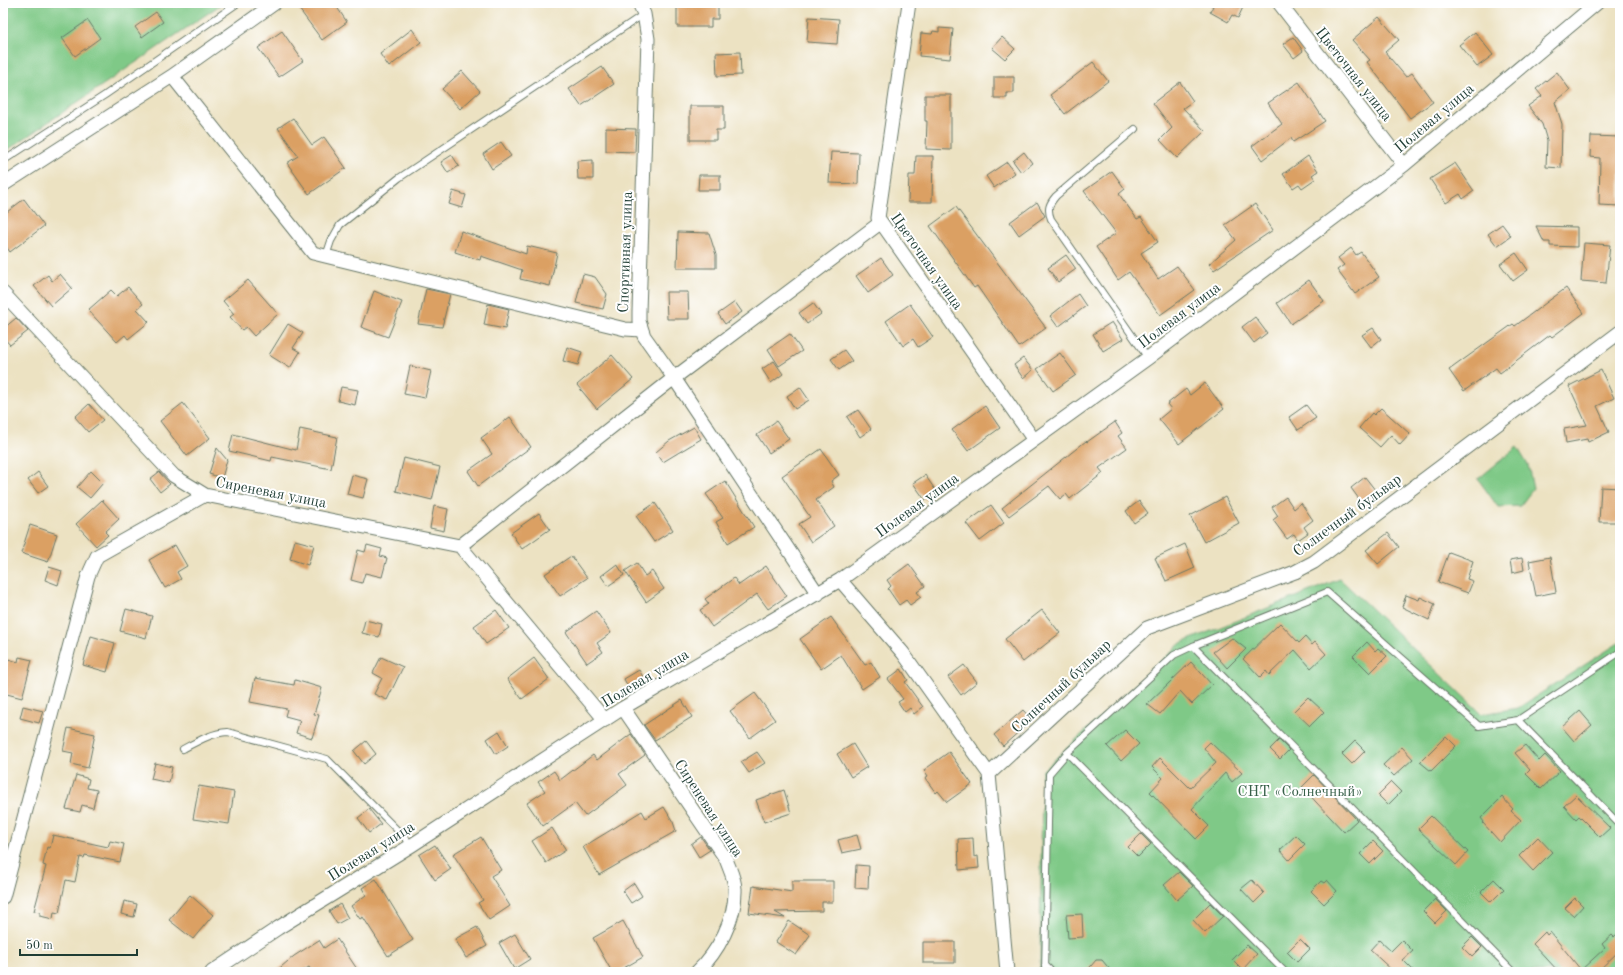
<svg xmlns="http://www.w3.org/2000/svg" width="1623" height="975" viewBox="0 0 1623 975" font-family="'Old Standard TT',serif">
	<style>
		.green { fill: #7fc987; stroke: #4f835e }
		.building { fill: #dba064 }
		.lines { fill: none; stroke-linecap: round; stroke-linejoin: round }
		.service-casing { stroke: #677766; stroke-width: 8 }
		.minor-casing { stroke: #677766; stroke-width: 15 }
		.service { stroke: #fff; stroke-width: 6 }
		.minor { stroke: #fff; stroke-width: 13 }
		.labels { text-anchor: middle; stroke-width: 4; stroke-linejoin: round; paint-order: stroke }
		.street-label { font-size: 15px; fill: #1f3d34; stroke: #fff }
		.park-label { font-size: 15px; fill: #376049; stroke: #fff }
	</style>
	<rect width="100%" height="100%" fill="#fff"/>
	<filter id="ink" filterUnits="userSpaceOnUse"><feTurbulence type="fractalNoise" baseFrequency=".025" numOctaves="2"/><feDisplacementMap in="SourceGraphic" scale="8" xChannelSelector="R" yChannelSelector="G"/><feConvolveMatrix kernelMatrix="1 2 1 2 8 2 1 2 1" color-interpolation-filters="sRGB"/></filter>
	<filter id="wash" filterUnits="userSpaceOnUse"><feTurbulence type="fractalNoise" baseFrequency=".012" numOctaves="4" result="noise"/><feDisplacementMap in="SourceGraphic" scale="16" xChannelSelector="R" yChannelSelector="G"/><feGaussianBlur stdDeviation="0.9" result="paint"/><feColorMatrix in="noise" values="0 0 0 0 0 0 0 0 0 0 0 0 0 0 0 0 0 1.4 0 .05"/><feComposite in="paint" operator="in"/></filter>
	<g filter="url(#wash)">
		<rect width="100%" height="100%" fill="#ece2c2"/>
		<path class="green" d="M3,3H223L3,153Z
			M1517,447L1528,465L1533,489L1520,506L1498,507L1478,479Z
			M1340,579L1482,714L1518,708L1620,642V972H1040L1042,771L1181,643Z"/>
		<g id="blocks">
			<path class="building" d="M307,3H334L347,22L322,40L299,9Z
				M677,3H711V5H718V19H711V27H677Z
				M1207,3H1245L1238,18L1232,15L1228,22L1210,12L1213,6Z
				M156,12L163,22L142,37L135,27Z
				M809,17L839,19L837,44L807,42Z
				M1379,17L1399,40L1385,52L1406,77L1412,73L1433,102L1410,118L1367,62L1370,60L1352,40Z
				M88,20L100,38L75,56L62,38Z
				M939,28L953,29L950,59L919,56L921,33L932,34L933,31L939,32Z
				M412,29L421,42L389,67L380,54Z
				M282,31L303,61L279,77L258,48Z
				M1475,32L1493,55L1477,67L1459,45Z
				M1002,37L1015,49L1005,59L992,48Z
				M1293,37L1303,51L1294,58L1283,44Z
				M740,52L741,75L717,76L716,53Z
				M1093,62L1108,81L1065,114L1050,95Z
				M602,67L614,84L581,106L569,89Z
				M462,71L480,91L460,109L442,89Z
				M1557,72L1570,90L1555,102L1562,124L1561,168L1546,167L1547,141L1542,124L1528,106L1542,96L1536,89Z
				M994,77H1014V93H1007V98H994Z
				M1180,82L1193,101L1183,108L1205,131L1177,158L1160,140L1172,128L1153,103Z
				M1299,82L1325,121L1293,142L1291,138L1262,160L1252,146L1282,124L1268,103Z
				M925,95H951V150L926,149L927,121H925Z
				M690,106H724V130H716V140H690Z
				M293,118L312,145L324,137L346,168L309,194L287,163L298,156L278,128Z
				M606,128L636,129L635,152L606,151Z
				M1591,136L1620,137V206L1599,205L1600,158L1590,157Z
				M501,142L511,156L492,169L483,154Z
				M831,152L859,153L858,184L829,183Z
				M1024,152L1032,163L1021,172L1013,161Z
				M452,155L459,166L448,173L441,162Z
				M916,156H933L932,202H908L909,175H915Z
				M1308,156L1318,171L1312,175L1315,179L1302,188L1299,184L1293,188L1283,174Z
				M593,160V179H578L577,161Z
				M1007,162L1015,173L994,188L986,176Z
				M1455,163L1474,191L1463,199L1460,194L1446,203L1430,179Z
				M1112,171L1125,189L1119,194L1137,219L1141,217L1158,242L1141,253L1158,279L1177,266L1195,290L1160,315L1129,272L1118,280L1096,247L1116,233L1084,191Z
				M699,175H720V190H698Z
				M453,191L466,195L462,208L449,204Z
				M24,199L44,226L10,252L3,242V215Z
				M1037,202L1045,216L1019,235L1010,222Z
				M1255,204L1273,230L1214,270L1209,264L1236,240L1225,225Z
				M956,207L1046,328L1019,347L977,286L974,288L930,226Z
				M1502,224L1511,236L1497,246L1488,234Z
				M1536,226L1577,227V247L1550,246V242H1544Z
				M461,231L526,254L527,246L557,253L550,286L520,279L522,270L481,256L480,260L455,252Z
				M678,232L709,233L716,255V268H677Z
				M1584,243L1610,245L1606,283L1581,281Z
				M1351,248L1356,255L1361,252L1379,277L1355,294L1337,270L1344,265L1338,258Z
				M1516,253L1528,270L1513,281L1500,264Z
				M1066,255L1076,269L1058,282L1048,268Z
				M881,258L893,275L868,293L856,276Z
				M60,274L72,288L51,306L34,286L48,275L52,281Z
				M583,274L595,277L607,294L603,309L576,303Z
				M248,280L278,314L254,336L246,327L242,330L230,317L234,314L223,301Z
				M1309,280L1324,301L1291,324L1277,303Z
				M128,287L143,304L137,309L149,322L128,339L125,335L117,342L88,310L111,290L117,296Z
				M1566,288L1584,313L1552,337L1550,335L1500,373L1496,368L1464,391L1449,370L1513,324L1515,326Z
				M426,289L450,294L442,327L418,324Z
				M374,291L402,302L388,337L361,327Z
				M666,292H688L689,319H667Z
				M1078,294L1086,306L1058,327L1050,316Z
				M735,302L742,312L725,324L718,314Z
				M813,303L821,314L807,324L799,313Z
				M488,304L509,309L505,329L484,325Z
				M910,304L933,337L918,347L913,339L903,346L886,321Z
				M1255,317L1267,333L1254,343L1242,327Z
				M16,318L28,331L10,345L3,337V329Z
				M1112,322L1123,339L1103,351L1093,334Z
				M288,324L303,333L293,348L300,352L290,368L269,355Z
				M1373,328L1381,339L1371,347L1362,335Z
				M790,334L802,351L779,366L768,349Z
				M567,347L582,352L578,365L563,361Z
				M844,350L852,361L839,370L831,359Z
				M1060,353L1076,375L1053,391L1037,369Z
				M612,355L633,379L597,409L577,385Z
				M1023,358L1033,370L1023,378L1014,365Z
				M774,361L783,374L771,383L762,369Z
				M410,366L431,371L425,398L404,394Z
				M1601,370L1614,398L1597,406L1609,432L1588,442L1587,439L1566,443L1564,429L1587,425L1569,386Z
				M1205,383L1224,409L1179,444L1159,419L1171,409L1167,404L1186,389L1190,395Z
				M341,387L358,390L355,405L338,401Z
				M800,387L809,400L795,409L787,396Z
				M183,403L210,438L187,456L160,421Z
				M89,404L103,420L88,432L75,417Z
				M1306,405L1316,418L1298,430L1289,417Z
				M985,406L1000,428L968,451L952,430Z
				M1381,408L1410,434L1400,445L1391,435L1380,447L1359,428L1372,413L1374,415Z
				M858,410L871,429L860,437L847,417Z
				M510,417L531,447L478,486L468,471L492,454L481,438Z
				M776,421L789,439L769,453L757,435Z
				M1115,422L1122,433L1118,436L1127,448L1099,468L1103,473L1070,499L1066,494L1060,499L1049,486L1009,516L1002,508L1086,441L1087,442Z
				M694,427L701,439L663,462L656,452L669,441Z
				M300,429L337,437L331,469L272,457L271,461L229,451L233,434L296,450Z
				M217,448L227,460L222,478L209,474Z
				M821,449L839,475L831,481L834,487L816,500L834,526L811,542L799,524L810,517L782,476Z
				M404,458L440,467L432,500L396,491Z
				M91,471L103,483L90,498L77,487Z
				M38,472L48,486L38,493L28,480Z
				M159,472L170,484L160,492L150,479Z
				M352,475L368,479L363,498L347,494Z
				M925,475L936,491L925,500L913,483Z
				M1365,477L1379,495L1364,506L1351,488Z
				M725,481L754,527L728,543L716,522L723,518L706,494Z
				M1601,487L1620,488V522H1599Z
				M1225,497L1239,523L1204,542L1190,516Z
				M1286,497L1294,509L1301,503L1313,520L1304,527L1308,533L1298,540L1294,534L1287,539L1273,520L1278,516L1272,507Z
				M102,500L119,519L105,532L108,535L96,546L76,524Z
				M1139,501L1148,513L1134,523L1126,511Z
				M655,503L673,530L654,542L636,516Z
				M991,505L1004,523L980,541L966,523Z
				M434,506L448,509L444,531L430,528Z
				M539,513L550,529L522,549L511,533Z
				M30,525L57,534L48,562L21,553Z
				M1388,533L1399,547L1378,564L1366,550Z
				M295,540L314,545L308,565L290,559Z
				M1185,544L1195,568L1166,581L1155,558Z
				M175,545L187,566L177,572L181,579L165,588L149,560Z
				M367,545L382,549L380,556L387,558L382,577L365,573L362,583L351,580L358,550L365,552Z
				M1449,552L1473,561L1467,579L1473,581L1468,593L1438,582Z
				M571,556L587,578L560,596L545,574Z
				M1550,557L1556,592L1536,596L1529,561Z
				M1522,558L1524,570L1512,573L1510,560Z
				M637,563L645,576L652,571L664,589L646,602L625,571Z
				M617,564L624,575L608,586L601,576Z
				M909,564L925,586L917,592L921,597L910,605L906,600L899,605L888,589L891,586L887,580Z
				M766,566L787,596L768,609L757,594L712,627L700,610L709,604L705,599L734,578L739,585Z
				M49,567L62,571L58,585L45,580Z
				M1406,595L1419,600L1420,597L1435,604L1429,620L1402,607Z
				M126,609L152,616L146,638L120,631Z
				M496,610L509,628L486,644L474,626Z
				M1042,610L1060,633L1023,662L1005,639Z
				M596,611L611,633L597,643L603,652L587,663L566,632Z
				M831,617L865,665L871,662L880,677L862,689L841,655L821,669L800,639Z
				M365,620L382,624L379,637L362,633Z
				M1280,623L1299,643L1305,637L1312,645L1315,642L1326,654L1311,668L1295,650L1269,675L1266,671L1260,677L1243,659Z
				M91,636L115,643L107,672L83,665Z
				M1232,638L1246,649L1227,668L1213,652Z
				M1367,642L1375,651L1378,648L1387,656L1370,673L1353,656Z
				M19,657L32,660L22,698L3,693V668L6,669L8,659L18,662Z
				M381,657L403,667L387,700L374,694L382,678L373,673Z
				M534,658L549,679L522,699L507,679Z
				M1191,662L1212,685L1192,704L1180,691L1160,714L1147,704Z
				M964,665L977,682L961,695L948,677Z
				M901,669L908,680L905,682L923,707L914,714L910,708L905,712L898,702L903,699L888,679Z
				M639,670L646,682L630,691L624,679Z
				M255,678L294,685L295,680L322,688L314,714L319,715L312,738L296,733L300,720L285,716L287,709L250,702Z
				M755,693L775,720L750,738L730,711Z
				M1308,697L1324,712L1310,726L1294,711Z
				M682,700L692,717L655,740L644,725Z
				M23,706L43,711L39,723L20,718Z
				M1023,710L1032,720L1003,746L994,735Z
				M1580,711L1592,725L1574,741L1562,727Z
				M68,728L95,734L88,768L71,764L73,753L63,751Z
				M1125,730L1139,744L1121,761L1107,746Z
				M499,731L508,746L496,754L487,739Z
				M631,734L645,755L619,774L627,785L585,816L575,803L543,826L527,803L545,791L538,782L554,771L560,780L593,755L597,760Z
				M1446,736L1456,746L1431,771L1420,762Z
				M1279,740L1289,750L1280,759L1270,749Z
				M366,741L376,754L364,764L354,751Z
				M1355,741L1365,751L1352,764L1342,754Z
				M1210,742L1242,773L1232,782L1225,773L1192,809L1209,826L1196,839L1150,792L1163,778L1152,767L1160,758L1190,788L1216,763L1204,748Z
				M853,744L867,767L851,777L837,754Z
				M1525,745L1539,761L1545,755L1560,771L1541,789L1526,774L1530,770L1515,753Z
				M1402,747L1413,759L1394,776L1383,765Z
				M757,752L765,763L749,773L741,762Z
				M949,752L972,784L947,802L938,791L936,793L925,778L928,776L924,770Z
				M155,763L172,767L169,783L151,779Z
				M76,775L89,779L87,788L97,790L93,808L82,805L80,812L66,809Z
				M1314,775L1357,820L1344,832L1302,787Z
				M1391,782L1401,792L1388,805L1378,795Z
				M199,786L234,792L229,824L193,819Z
				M784,790L791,813L764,822L756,800Z
				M1576,795L1610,828L1600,837L1579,816L1576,819L1564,806Z
				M1502,797L1513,809L1511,811L1521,820L1500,842L1483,823L1484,822L1481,818Z
				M664,807L673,822L676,831L599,875L583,847L642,811L646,818Z
				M369,809L381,824L369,833L358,818Z
				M1431,816L1468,852L1456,865L1418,829Z
				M552,828L566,850L546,863L532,841Z
				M1141,834L1151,844L1138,857L1128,847Z
				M53,835L108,847L110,841L124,844L120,862L85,855L84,858L80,857L75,882L66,880L59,913L54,912L53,919L40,916V912L34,911L46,866L43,865L47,847L50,848Z
				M857,835L861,849L842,853L838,840Z
				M1296,835L1305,844L1289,860L1280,850Z
				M481,837L501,870L491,876L510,906L489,920L478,903L483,900L453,854Z
				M701,837L710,850L699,857L691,844Z
				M1538,837L1552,852L1533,871L1519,856Z
				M973,838L974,857L978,856L979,868L959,870L958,839Z
				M1373,841L1383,851L1370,864L1360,854Z
				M435,845L451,869L435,880L419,855Z
				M856,865L869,866L868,889L855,888Z
				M1179,872L1193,886L1177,900L1164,885Z
				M376,879L413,940L388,956L363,917L360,919L351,906L366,895L362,888Z
				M1494,879L1504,889L1491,902L1481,892Z
				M1252,880L1264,893L1254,903L1241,889Z
				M1327,880L1337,891L1324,904L1311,891L1321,881L1324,883Z
				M792,881H833V902H822V911L775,912L785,918L749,913L753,886L792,892Z
				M634,883L642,896L631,903L623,891Z
				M190,895L213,915L193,939L169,920Z
				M1575,898L1583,906L1574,916L1565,908Z
				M1435,899L1447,911L1435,923L1423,911Z
				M124,901L137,904L134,917L121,914Z
				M1210,903L1223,916L1205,933L1193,920Z
				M340,904L348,918L337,924L329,911Z
				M1082,914L1083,937L1068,938L1066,915Z
				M623,921L643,957L617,972H612L593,938Z
				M789,921L810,935L796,955L776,942Z
				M477,927L487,946L466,958L455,939Z
				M1620,931V950L1597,972H1559L1533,944L1545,932L1547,935L1550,932L1581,970L1605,948L1602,944L1612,935L1614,937Z
				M515,934L530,959L514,969L499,943Z
				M1472,937L1482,947L1472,957L1462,947Z
				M337,939L359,972H312L309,967L301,972H275L294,956L319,940L324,948Z
				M1300,939L1310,949L1297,962L1287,952Z
				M1379,940L1391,951L1402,940L1413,951L1403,960L1415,972H1394L1370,950Z
				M923,942H955V963H923Z
				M1247,945L1257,954L1242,970L1232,960Z
				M1096,960H1102L1112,972H1086Z"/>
		</g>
	</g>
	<g filter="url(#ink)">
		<use href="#blocks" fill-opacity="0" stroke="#677766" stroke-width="1"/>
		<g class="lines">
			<g class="service-casing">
				<path id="service" d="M1135,129L1056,196C1049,204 1047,209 1051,219L1148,358
					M3,161L105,95L238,3
					M326,256L331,241L340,225L399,178L644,14
					M1193,646L1513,972
					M1518,720L1620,825
					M183,749C198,741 211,733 228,732L327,759L412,845
					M1067,753L1285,972
					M1045,965L1052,972
					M1045,972L1049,774L1067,753L1174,655L1193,646L1327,592L1479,726L1518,720L1620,652"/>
			</g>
			<g class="minor-casing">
				<path id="minor" d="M275,3L172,76L313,253L625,329L642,330
					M639,3L644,14L648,39L639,312V321L644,336L674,378L818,594
					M909,3L878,218L1034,440
					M1279,3L1404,165
					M3,185L172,76
					M3,293L174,476L205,495L460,546L605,720
					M460,546L674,378L880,223
					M840,580L903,653L989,774L1007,972
					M623,708L726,859C729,868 735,879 735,889C736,919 718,952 697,972
					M989,774L1147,628L1295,572L1314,562L1620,332
					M3,897L88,576L97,556L205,495
					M212,972L278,928L412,845L623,708L840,580L1148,358L1404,165L1597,3"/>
			</g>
			<use href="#service" class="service"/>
			<use href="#minor" class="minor"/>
		</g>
	</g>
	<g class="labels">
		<g class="street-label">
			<text transform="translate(1354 74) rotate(52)" y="5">Цветочная улица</text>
			<text transform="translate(1434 118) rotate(-40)" y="5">Полевая улица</text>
			<text transform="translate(625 252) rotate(-88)" y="5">Спортивная улица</text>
			<text transform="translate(927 261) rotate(55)" y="5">Цветочная улица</text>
			<text transform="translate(1179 315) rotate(-37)" y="5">Полевая улица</text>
			<text transform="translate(271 492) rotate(11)" y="5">Сиреневая улица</text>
			<text transform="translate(917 505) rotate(-36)" y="5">Полевая улица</text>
			<text transform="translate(1347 515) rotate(-36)" y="5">Солнечный бульвар</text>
			<text transform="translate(645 678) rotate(-31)" y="5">Полевая улица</text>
			<text transform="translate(1061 686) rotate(-43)" y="5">Солнечный бульвар</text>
			<text transform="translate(709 808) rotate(57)" y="5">Сиреневая улица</text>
			<text transform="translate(371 851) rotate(-32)" y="5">Полевая улица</text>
		</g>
		<g class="park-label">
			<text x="1300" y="796">СНТ «Солнечный»</text>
		</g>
	</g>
	<rect width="1623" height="975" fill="none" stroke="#fff" stroke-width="16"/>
	<path d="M20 949v6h117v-6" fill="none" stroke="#1f3d34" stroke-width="2"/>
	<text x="26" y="949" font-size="12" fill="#1f3d34" stroke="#ffffff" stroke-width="3" paint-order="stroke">50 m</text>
</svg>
